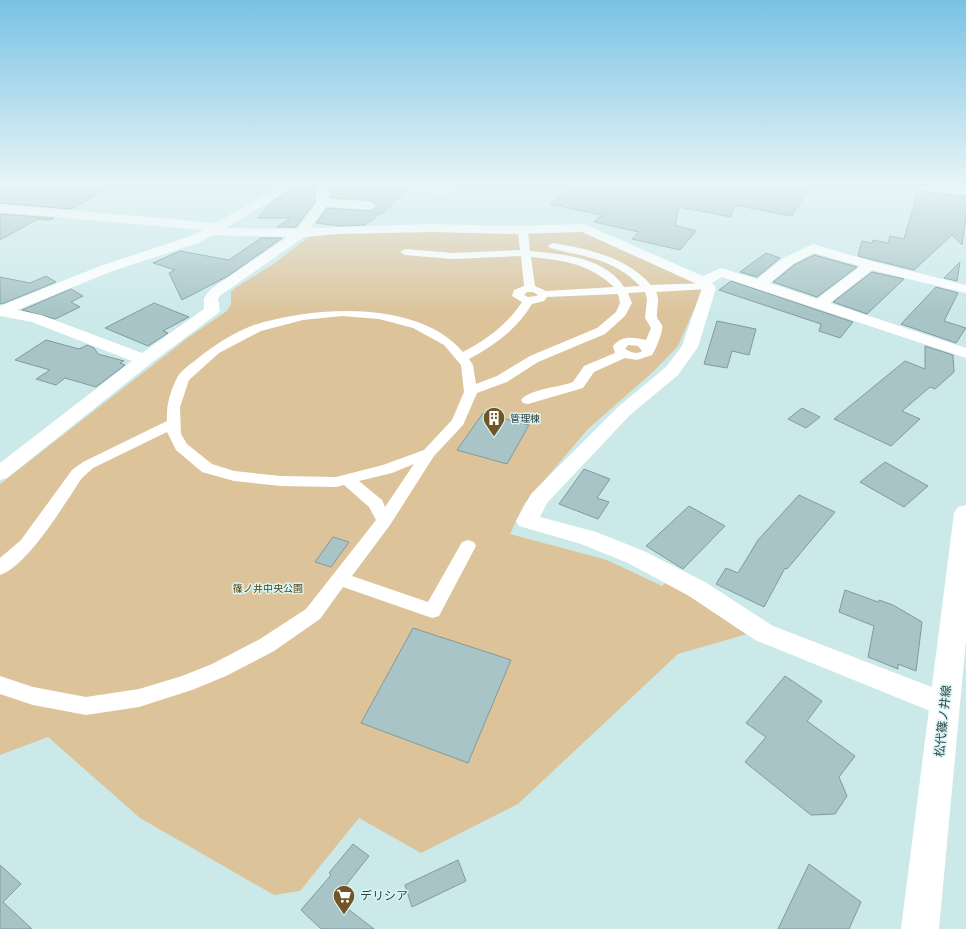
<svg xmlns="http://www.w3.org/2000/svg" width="966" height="929" viewBox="0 0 966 929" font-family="Roboto,'Noto Sans JP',sans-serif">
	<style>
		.green { fill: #dcc39a }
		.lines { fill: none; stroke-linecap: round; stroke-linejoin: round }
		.stream { fill: #5faaae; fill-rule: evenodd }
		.building { fill: #a8c4c6; stroke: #7f9b9c }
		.pedestrian { fill: #fff; fill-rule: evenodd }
		.minor { fill: #fff; fill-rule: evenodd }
		.secondary { fill: #fff; fill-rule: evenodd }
		.labels { text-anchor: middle; stroke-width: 3; stroke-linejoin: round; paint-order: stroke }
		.poi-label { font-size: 10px; fill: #344040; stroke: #d9f6f7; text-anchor: start }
		.park-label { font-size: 10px; fill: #5a3f0a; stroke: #d9f6f7 }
		.near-street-label { font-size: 12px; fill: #344040; stroke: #d9f6f7 }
		.near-poi-label { font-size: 12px; fill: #344040; stroke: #d9f6f7; text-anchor: start }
	</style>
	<rect width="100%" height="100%" fill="#cce9ea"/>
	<path class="green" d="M586,230L701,283V293L678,346L654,371L588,429L524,504L510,534L607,560L662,586L668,580L747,634L678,654L518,804L421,853L359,818L300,891L274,895L140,818L48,737L0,755V484L189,337L227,311L231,304V292L235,288L275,263L310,236L367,232Z"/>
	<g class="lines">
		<path class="stream" d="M385,184H393L408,187L406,188Z"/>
	</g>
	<path class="building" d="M0,184H116L71,209L0,203Z
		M299,184H317L314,189L315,202L296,227H277L290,218H257L274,200Z
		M332,184H358L407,189L386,210L381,214H379L370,222H368L365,225L340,226L316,223L327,208L370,211L377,206L370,200L330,198V189Z
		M576,184H602L615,187L618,184H750L782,190L786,184H811L792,216L734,205L731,217L679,207L675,225L696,231L680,250L632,239L639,232L594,222L602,215L550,204Z
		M918,191L966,196V216L962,245L952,235L914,270L858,256L862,241L872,243L873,240L888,243L890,236L904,239Z
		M0,214L54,218L49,220L38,219L0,240Z
		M261,238H282L228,276L182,300L169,273L175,270L153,263L180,251L229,260Z
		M766,253L780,258L757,277L740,272Z
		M814,255L857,267L817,297L773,282L794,265Z
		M960,262L957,281L944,278Z
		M872,272L904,279L867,314L833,302Z
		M46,276L56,282L2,304L0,303V277L30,283Z
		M731,281L853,322L840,338L819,331L821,324L719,290Z
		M936,287L958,293L944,321L966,328L956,343L901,324Z
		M71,289L83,296L71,302L80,307L55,319L22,310Z
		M154,303L189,317L163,331L168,333L148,346L105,328Z
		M717,321L756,329L749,355L732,351L727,368L704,364Z
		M46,340L79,349L87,345L94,348L98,354L124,361L120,363L125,365L96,387L65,378L56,385L36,379L50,370L15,360Z
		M925,346L953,355L954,372L935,389L930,387L902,411L920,419L891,446L834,419L905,361L925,369Z
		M802,408L820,417L806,428L788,419Z
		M483,413L529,425L507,464L457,450Z
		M885,462L928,486L904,507L860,482Z
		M584,469L610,479L597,498L609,502L598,519L559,504Z
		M799,495L835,512L787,569L785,568L764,607L716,584L726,568L738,573L758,540Z
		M689,506L725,526L683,569L646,546Z
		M333,537L349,542L331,567L315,562Z
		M845,590L878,602L879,600L893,605L922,622L916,671L898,664V669L868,657L874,626L839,612Z
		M413,628L511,660L468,763L361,723Z
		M785,676L822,701L807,721L855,756L839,777L847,796L835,814L811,815L745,762L766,737L746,723Z
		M353,844L369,856L335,899L374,929H321L301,910L331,875L329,873Z
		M458,860L466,881L412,907L405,885Z
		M809,864L861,902L849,929H778Z
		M0,865L21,884L3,902L32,929H0Z"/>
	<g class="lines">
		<path class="pedestrian" d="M523,229L528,232L530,251C562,254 605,257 624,287L640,286C613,258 584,257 550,248L548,246L553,243C589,249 626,257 651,285L707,283L712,286L707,289L656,292C660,300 657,305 657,314C656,319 660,321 662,325C664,330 655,351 652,355L637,360L625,358L594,372L583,388L528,404L523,403L521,400C529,389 561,387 573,382L584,366L615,353L613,346C621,335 634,337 646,340L651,328L645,318L647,299L645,292L628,293L632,303L625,316L605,334L538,362L507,382L477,393L463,425L434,456L390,525L352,576L428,602L462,542L468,540L474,542L476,546L439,616L432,618L343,587L320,619L274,651L226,676L192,690L139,707L86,715L33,705L0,694V676L33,687L86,697L139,689L182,676L212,664L260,639L306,609L376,520L369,507L344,485L336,487L281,486L234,481L202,472L176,450L167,432L93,468L82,478C65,503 28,566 0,575V558L21,540L72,470L83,462L167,421C166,407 170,391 177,378C181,370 191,364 197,359C213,346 234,332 254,325C314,306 418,299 463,352C486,340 507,325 522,302L512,296L514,290L524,286L521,256L453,259L405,255L400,252L405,249L453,253L520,250L518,232ZM531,257C563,260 590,264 614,287L546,291L535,286ZM533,292L538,295L536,296L528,297L524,295L527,292ZM618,294L620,303L616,312L597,328L530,356L497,376L476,384L473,365L469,359C495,345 517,329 532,304L544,301L547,297ZM342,316L379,319L413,328L444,345L461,365L464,392L452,420L424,450L383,465L336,477L281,476L234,471L212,464L187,444L181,434L180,407L189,380L219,353L261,331L303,320ZM628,345L638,346L642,351C636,355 631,352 625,349ZM414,464L385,507L382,500L359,481L392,473Z"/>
		<path class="minor" d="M284,184H298L226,228L297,229L317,202L316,189L319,184H331L328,189L329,199L370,202L376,206L370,210L326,206L311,228L431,224L513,226L584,224L703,276L721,268L757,279L783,258L813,244L875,262L966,285V293L872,270L830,303L966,348V358L722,277L712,283L716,288L698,347L678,375L630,415L547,503L540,517L596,532L644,551L705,582L773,626L955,696L959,705L955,714L945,717L755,640L689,596L628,563L581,544L519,526L516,521L531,494L618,407L666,367L682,346L702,288L699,285L582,232L513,234L431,232L337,234L304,237L221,295L218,298L220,311L217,314L150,364L7,478L0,480V463L132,361L32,322L0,316V306L100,266L188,237L204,230L0,212V204L216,223ZM213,235L287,237L211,289L204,298V309L142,353L41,315L17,310L110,272L198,243ZM814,253L860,266L817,299L770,283L793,264Z
			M398,184C412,184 426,187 439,187C448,186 455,184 464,184C450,202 418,191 400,186Z
			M887,184H924L966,189V195L893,187Z"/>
		<path class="secondary" d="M966,505V640L939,929H901L954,513L958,507Z"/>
	</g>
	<linearGradient id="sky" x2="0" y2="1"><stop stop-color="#79c2e4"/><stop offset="0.59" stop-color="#e8f5f6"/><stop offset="1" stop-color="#e8f5f6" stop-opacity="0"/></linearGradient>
	<rect width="966" height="314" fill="url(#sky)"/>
	<defs>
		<g id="building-pin" transform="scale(1.15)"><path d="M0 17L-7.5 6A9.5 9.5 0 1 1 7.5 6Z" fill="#705627" stroke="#d9f6f7"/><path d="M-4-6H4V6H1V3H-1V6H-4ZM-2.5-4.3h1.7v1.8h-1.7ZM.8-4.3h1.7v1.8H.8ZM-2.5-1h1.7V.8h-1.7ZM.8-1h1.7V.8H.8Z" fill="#fff"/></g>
		<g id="supermarket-pin" transform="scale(1.15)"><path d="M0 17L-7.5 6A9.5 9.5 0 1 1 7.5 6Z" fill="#705627" stroke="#d9f6f7"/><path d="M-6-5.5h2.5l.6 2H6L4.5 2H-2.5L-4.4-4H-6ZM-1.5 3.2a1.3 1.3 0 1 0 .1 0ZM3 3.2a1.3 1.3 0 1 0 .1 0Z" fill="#fff"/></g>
	</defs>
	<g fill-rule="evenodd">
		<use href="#building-pin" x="494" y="418"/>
		<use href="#supermarket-pin" x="344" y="896"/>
	</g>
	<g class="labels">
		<g class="poi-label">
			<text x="510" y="422">管理棟</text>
		</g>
		<g class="park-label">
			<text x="268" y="592">篠ノ井中央公園</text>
		</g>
		<g class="near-street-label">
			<text transform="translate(943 721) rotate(-84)" y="4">松代篠ノ井線</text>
		</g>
		<g class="near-poi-label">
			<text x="360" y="900">デリシア</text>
		</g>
	</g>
</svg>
